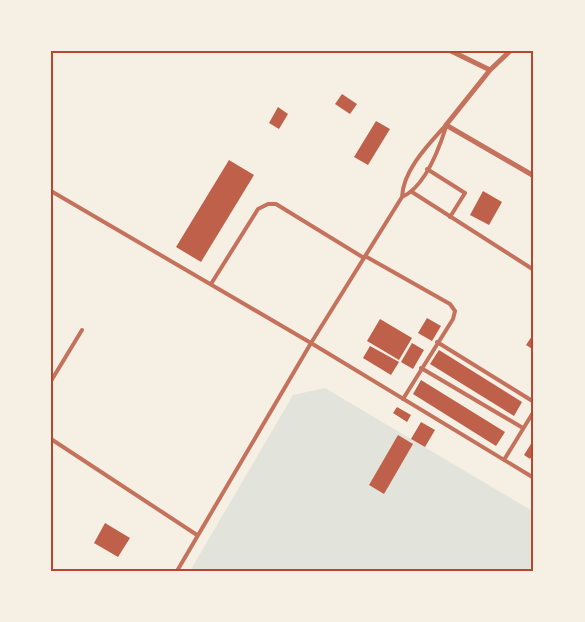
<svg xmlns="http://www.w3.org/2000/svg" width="585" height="622" viewBox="0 0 585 622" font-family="Figtree,sans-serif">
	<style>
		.green { fill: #e2e4dc }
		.building { fill: #bf614a }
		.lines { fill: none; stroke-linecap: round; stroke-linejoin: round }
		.service { stroke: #c5725c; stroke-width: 4 }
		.minor { stroke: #c5725c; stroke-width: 5 }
		.neatline { fill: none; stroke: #b5482f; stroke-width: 2 }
	</style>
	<rect width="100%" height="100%" fill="#f6efe4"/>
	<path class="green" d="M325,388L534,512V571H190L293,395Z"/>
	<path class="building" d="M342,94L357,104L350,114L335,104Z
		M278,107L288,114L279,129L269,123Z
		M376,121L390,129L368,165L354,157Z
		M229,160L254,175L201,262L176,247Z
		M483,191L502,202L489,225L470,215Z
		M427,318L441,326L432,341L418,333Z
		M380,319L412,338L399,360L367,341Z
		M534,333V350L526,345Z
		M412,343L424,350L413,369L401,362Z
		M370,346L399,362L391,375L363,358Z
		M439,350L522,402L514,416L430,364Z
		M421,380L505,432L496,446L413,394Z
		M397,407L411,415L407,422L393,413Z
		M421,422L435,430L425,447L411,439Z
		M398,435L413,444L384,494L369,485Z
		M534,439V453L530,459L524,455Z
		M105,523L130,538L118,557L94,543Z"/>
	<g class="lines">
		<path class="service" d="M427,169L465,193L450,217
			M51,191L311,343L534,478
			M412,192L534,270
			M402,197C425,187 439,149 446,127
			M365,256L450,304L455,311L453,319L403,399
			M211,284L258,209L268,204H276L364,258
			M437,342L534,402
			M421,368L523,428
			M51,381L82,330
			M51,439L197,535
			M504,460L534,411
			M177,571L311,343L402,197C403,170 429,144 446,125"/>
		<path class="minor" d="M451,51L490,70
			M510,51L490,70L446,125L534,176"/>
	</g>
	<rect width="585" height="622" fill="none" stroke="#f6efe4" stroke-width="105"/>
	<rect x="52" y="52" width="480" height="518" class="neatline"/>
</svg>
